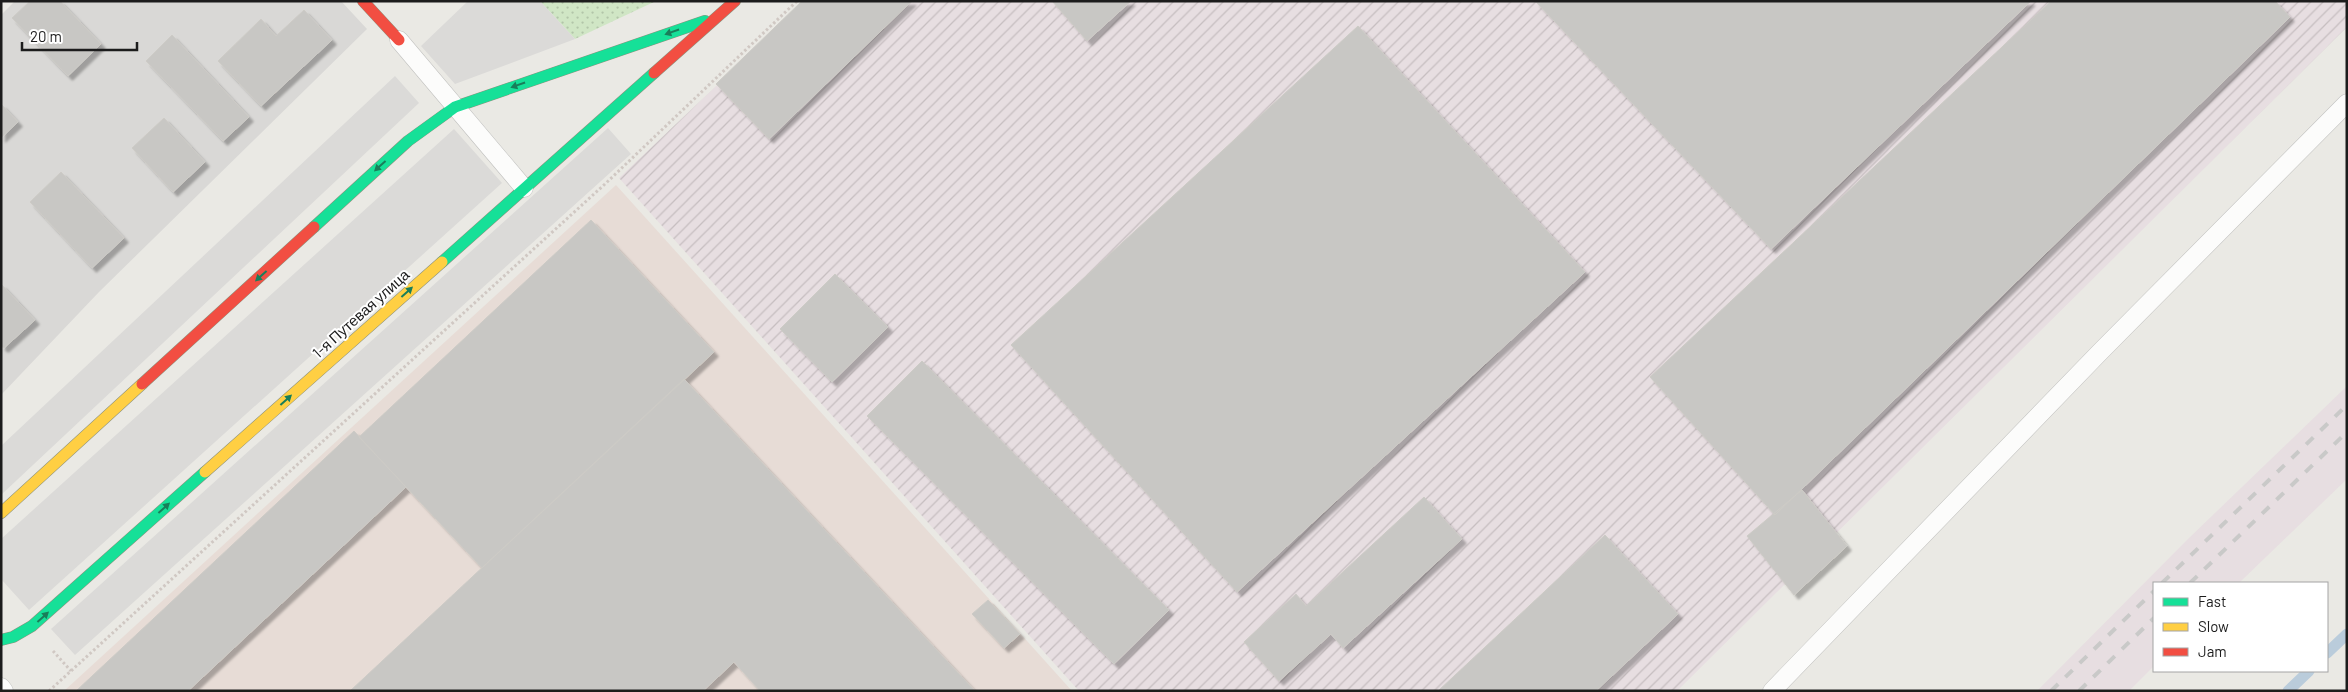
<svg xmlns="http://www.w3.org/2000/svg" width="2348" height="692" viewBox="0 0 2348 692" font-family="Barlow,sans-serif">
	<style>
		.residential { fill: #d9d8d6 }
		.commercial { fill: #e7dcd6 }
		.industrial { fill: url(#industrial-furrows) }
		.railway { fill: #e7dee1 }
		.grass { fill: url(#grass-dots) }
		.parking { fill: #dbdad8 }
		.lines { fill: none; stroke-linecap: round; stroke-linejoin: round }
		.stream { stroke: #baccdb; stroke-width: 11 }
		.building { fill: #c8c7c4; stroke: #cdcbc6; filter: url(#shadow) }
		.lane-casing { stroke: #c1c1bf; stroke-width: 19 }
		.fast-casing { stroke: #8c927e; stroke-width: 12 }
		.slow-casing { stroke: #8c927e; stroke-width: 12 }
		.jam-casing { stroke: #8c927e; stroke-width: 12 }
		.path { stroke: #d0c8c3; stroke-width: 3; stroke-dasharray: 2.5 2.5; stroke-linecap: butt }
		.lane { stroke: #fcfcfb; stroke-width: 18 }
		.fast { stroke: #16e098; stroke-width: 11 }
		.slow { stroke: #ffcf43; stroke-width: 11 }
		.jam { stroke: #f24e42; stroke-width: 11 }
		.rail { stroke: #c9c9c8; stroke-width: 4; stroke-dasharray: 10 10; stroke-linecap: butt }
		.oneway { fill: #197e5a }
		.labels { text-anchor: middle; stroke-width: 4; stroke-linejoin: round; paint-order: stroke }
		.street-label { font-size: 15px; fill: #1c1c1c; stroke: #fff }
	</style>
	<defs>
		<pattern id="industrial-furrows" width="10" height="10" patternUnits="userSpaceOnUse" patternTransform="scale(1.25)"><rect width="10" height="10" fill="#e7dee1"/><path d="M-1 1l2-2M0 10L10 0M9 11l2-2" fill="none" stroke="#c6bec0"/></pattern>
		<pattern id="grass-dots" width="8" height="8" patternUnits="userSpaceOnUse" patternTransform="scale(1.25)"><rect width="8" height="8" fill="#d0e6c5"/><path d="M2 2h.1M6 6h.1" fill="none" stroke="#b2c5a9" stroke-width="1.8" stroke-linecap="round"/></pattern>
		<filter id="shadow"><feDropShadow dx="4.5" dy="4.5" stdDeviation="1" flood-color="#0004"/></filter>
	</defs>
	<rect width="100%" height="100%" fill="#eae9e4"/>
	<path class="residential" d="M15,1H341L367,29L99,292L1,395V15Z"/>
	<path class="commercial" d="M616,185L1072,691H64Z"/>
	<path class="industrial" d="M806,1H2347V27L1677,691H1079L619,178Z"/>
	<path class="railway" d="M2347,386V479L2239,583H2154V666L2129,691H2037L2189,538Z"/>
	<path class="grass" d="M540,1H656L575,39Z"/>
	<path class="parking" d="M468,1H540L575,39L455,84L421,46Z
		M395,76L419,103L1,495V446Z
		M608,128L631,154L75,655L51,629Z
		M454,129L502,183L29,610L1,579V539Z"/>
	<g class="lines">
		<path class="stream" d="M2327,653L2347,634
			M2288,691L2309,671"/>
	</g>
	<path class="building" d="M30,1H60L101,44L68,76L12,18Z
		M802,1H912L769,139L716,84Z
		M1052,1H1131L1087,41Z
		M1535,1H2031L1771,249Z
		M2051,1H2275L2290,17L1775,515L1650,377Z
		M304,10L332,40L261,106L218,61L261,19L276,36Z
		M1358,26L1585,272L1237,592L1011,345Z
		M172,35L249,117L223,141L146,61Z
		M1,104L18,122L1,138Z
		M164,118L205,162L173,192L132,148Z
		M61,172L124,238L92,268L30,202Z
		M591,220L714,352L482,568L359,437Z
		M835,274L888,327L832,382L780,329Z
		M1,284L35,320L4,348L1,346Z
		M922,361L1169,610L1114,664L867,416Z
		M684,379L975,691H760L734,662L703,691H350Z
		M354,431L406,487L188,691H76Z
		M1802,490L1847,546L1794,595L1747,536Z
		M1424,497L1462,539L1343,648L1331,634L1279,681L1244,642L1296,594L1306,606Z
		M1605,535L1678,614L1596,691H1438Z
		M988,600L1020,634L1004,648L972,614Z"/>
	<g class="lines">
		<g class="lane-casing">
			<path id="lane" d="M399,40L524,188
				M1,687L4,691
				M1772,691L2100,352L2347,103"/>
		</g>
		<g class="fast-casing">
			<path id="fast" d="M314,227L408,141L455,107L705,21
				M442,262L654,73
				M1,640L13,637L32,626L205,472"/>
		</g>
		<g class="slow-casing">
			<path id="slow" d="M205,472L442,262
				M1,513L142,384"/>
		</g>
		<g class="jam-casing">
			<path id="jam" d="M363,1L399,40
				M654,73L735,1
				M142,384L314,227"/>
		</g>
		<path class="path" d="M53,651L71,671
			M49,691L605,184L797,1"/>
		<use href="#lane" class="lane"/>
		<use href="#fast" class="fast"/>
		<use href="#slow" class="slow"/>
		<use href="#jam" class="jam"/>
		<path class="rail" d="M2162,583L2347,405
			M2190,583L2347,432
			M2051,691L2154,591
			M2079,691L2154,618"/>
	</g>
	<defs><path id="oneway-solid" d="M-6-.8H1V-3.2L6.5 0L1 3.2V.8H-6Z" transform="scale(1.25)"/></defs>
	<g class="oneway">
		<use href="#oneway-solid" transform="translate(672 32) rotate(161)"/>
		<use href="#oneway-solid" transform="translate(518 85) rotate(161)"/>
		<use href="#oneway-solid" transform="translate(380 166) rotate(138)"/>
		<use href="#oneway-solid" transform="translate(261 276) rotate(138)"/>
		<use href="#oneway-solid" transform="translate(407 292) rotate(-42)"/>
		<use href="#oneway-solid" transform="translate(286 400) rotate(-42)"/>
		<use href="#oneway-solid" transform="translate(164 508) rotate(-42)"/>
		<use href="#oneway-solid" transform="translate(43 617) rotate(-42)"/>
	</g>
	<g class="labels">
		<g class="street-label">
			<text transform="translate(361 314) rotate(-42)" y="5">1-я Путевая улица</text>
		</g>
	</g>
	<rect width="2348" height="692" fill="none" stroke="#1c1c1c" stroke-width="5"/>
	<rect x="2153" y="582" width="175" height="90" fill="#ffffff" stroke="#a4a4a4"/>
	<rect x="2163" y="598" width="25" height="8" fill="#16e098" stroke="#a4a4a4"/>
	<text x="2198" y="607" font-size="15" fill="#1c1c1c">Fast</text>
	<rect x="2163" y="623" width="25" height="8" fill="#ffcf43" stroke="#a4a4a4"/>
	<text x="2198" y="632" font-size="15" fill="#1c1c1c">Slow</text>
	<rect x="2163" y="648" width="25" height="8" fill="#f24e42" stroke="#a4a4a4"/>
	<text x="2198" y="657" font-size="15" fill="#1c1c1c">Jam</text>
	<path d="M22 42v8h115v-8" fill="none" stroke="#1c1c1c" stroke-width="2.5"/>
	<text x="30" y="42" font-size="15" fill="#1c1c1c" stroke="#ffffff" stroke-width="4" paint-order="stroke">20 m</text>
</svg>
